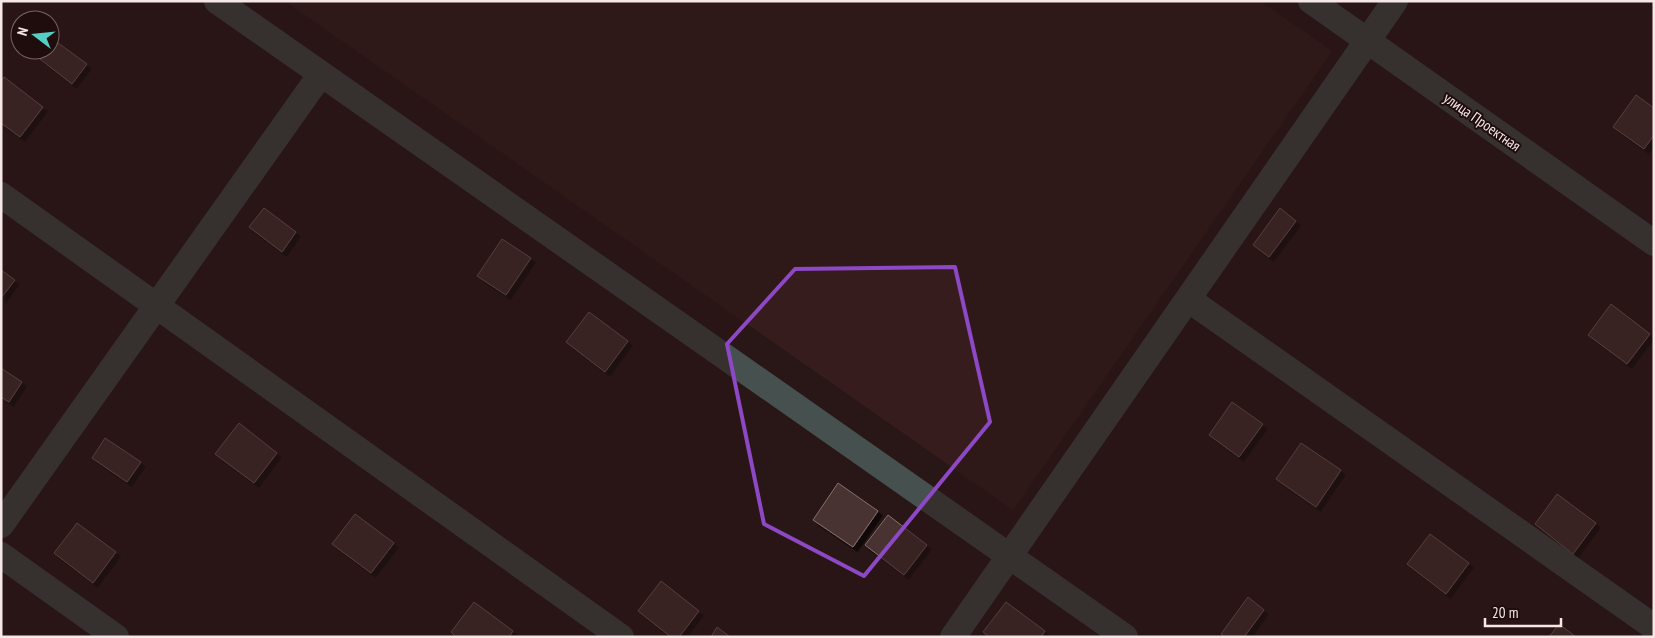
<svg xmlns="http://www.w3.org/2000/svg" width="1655" height="638" viewBox="0 0 1655 638" font-family="'PT Sans Narrow',sans-serif">
	<style>
		.built { fill: #361c1c }
		.building { fill: #493333; stroke: #876e6d; filter: url(#shadow) }
		.lines { fill: none; stroke-linecap: round; stroke-linejoin: round }
		.minor { stroke: #45504f; stroke-width: 26 }
		.marked { fill: none; stroke: #8d48c5; stroke-width: 4; stroke-linejoin: round }
		.labels { text-anchor: middle; stroke-width: 4; stroke-linejoin: round; paint-order: stroke }
		.street-label { font-size: 15px; fill: #f6e8e7; stroke: #1f0d0d }
	</style>
	<defs>
		<filter id="shadow"><feDropShadow dx="4.5" dy="4.5" stdDeviation="0" flood-color="#0009"/></filter>
	</defs>
	<rect width="100%" height="100%" fill="#291616"/>
	<path class="built" d="M285,1H1260L1332,51L1013,510Z"/>
	<path class="building" d="M54,40L87,64L72,84L40,59L47,50H50V45Z
		M4,77L43,107L20,137L1,123V81Z
		M1636,95L1654,108V135L1644,149L1613,127Z
		M264,208L296,232L282,252L249,227Z
		M1280,208L1296,221L1269,257L1253,245Z
		M502,239L531,258L506,295L477,276Z
		M1,270L15,280L1,298Z
		M1611,304L1650,334L1627,364L1588,335Z
		M589,312L628,341L605,372L566,342Z
		M1,368L22,382L9,402L1,397Z
		M1232,402L1263,424L1239,457L1209,435Z
		M239,423L277,453L254,483L215,454Z
		M105,438L141,462L127,482L92,458Z
		M1301,443L1341,470L1316,507L1276,479Z
		M838,483L878,511L853,547L813,520Z
		M1557,494L1596,523L1573,554L1535,524Z
		M355,514L394,543L371,573L332,544Z
		M888,515L927,545L904,575L865,545Z
		M77,523L116,552L93,583L54,553Z
		M1430,534L1469,563L1446,594L1407,564Z
		M661,581L699,611L679,637H671L638,611Z
		M1248,597L1264,610L1244,637H1225L1221,634Z
		M474,602L513,631L509,637H456L451,632Z
		M1006,602L1045,631L1041,637H989L983,632Z
		M1559,624L1576,637H1549Z
		M717,627L730,637H711Z"/>
	<g class="lines">
		<path class="minor" d="M217,1L1125,637
			M1311,1L1654,243
			M1,195L621,637
			M1188,299L1654,627
			M1,525L321,74
			M1,555L116,637
			M953,637L1395,1"/>
	</g>
	<path d="M0 0H1655V638H0ZM955,267L990,422L864,576L764,524L727,344L795,269Z" fill="#291616" fill-opacity=".55" fill-rule="evenodd"/>
	<path class="marked" d="M955,267L990,422L864,576L764,524L727,344L795,269Z"/>
	<g class="labels">
		<g class="street-label">
			<text transform="translate(1482 122) rotate(35)" y="5">улица Проектная</text>
		</g>
	</g>
	<rect width="1655" height="638" fill="none" stroke="#f6e8e7" stroke-width="5"/>
	<g transform="translate(35 35) rotate(286)"><circle r="24" fill="#1f0d0d" stroke="#756564"/>
	<path d="M0-4L9 19L0 12L-9 19Z" fill="#55cec6"/>
	<text y="-8" font-size="14" font-weight="bold" text-anchor="middle" fill="#f6e8e7">N</text>
	</g>
	<path d="M1485 618v8h76v-8" fill="none" stroke="#f6e8e7" stroke-width="2.5"/>
	<text x="1492" y="618" font-size="15" fill="#f6e8e7" stroke="#1f0d0d" stroke-width="4" paint-order="stroke">20 m</text>
</svg>
